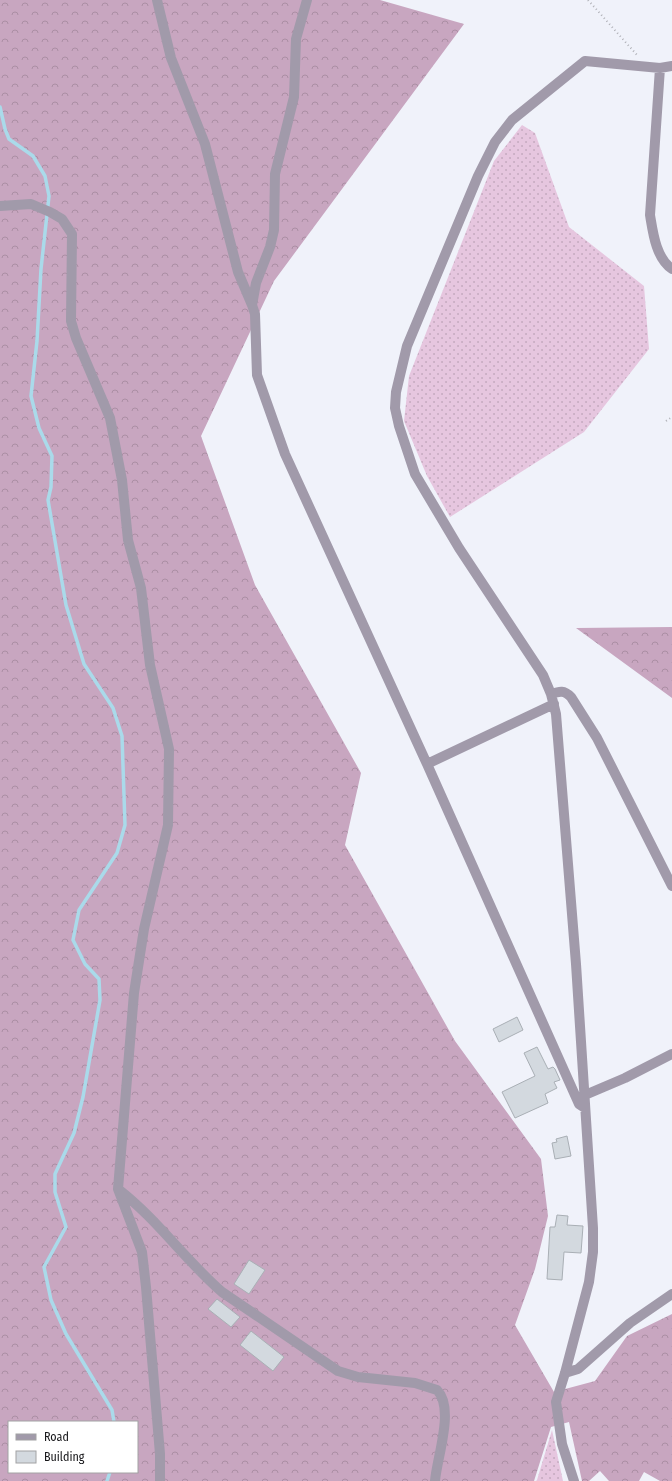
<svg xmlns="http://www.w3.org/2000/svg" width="672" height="1481" viewBox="0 0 672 1481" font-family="'Fira Sans Condensed',sans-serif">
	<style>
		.grass { fill: url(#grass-dots) }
		.forest { fill: url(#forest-crowns); fill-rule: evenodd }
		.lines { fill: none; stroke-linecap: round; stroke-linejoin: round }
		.stream { stroke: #aadaea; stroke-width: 3.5 }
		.building { fill: #d3d9df; stroke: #a9afb5 }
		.path { stroke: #afb0b6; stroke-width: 2; stroke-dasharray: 1 3; stroke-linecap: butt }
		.minor { stroke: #a19aaa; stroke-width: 10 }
	</style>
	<defs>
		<pattern id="grass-dots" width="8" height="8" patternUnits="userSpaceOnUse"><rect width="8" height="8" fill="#e6c6df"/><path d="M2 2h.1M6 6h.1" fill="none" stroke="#c5a9bf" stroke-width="1.8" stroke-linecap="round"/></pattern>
		<pattern id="forest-crowns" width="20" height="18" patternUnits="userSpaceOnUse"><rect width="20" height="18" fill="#c8a6c0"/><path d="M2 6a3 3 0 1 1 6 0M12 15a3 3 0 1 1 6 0" fill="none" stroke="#ab8ea4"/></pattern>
	</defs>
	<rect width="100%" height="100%" fill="#f0f2fa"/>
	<path class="grass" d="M522,125L535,133L569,227L644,286L649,349L584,432L450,517L427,476L404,421L409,376L494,161Z
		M552,1430L563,1481H536L537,1480Z"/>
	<path class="forest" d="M0,0H380L464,24L274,281L201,436L255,585L361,773L345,845L455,1041L541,1159L548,1216L535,1269L515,1325L554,1392L595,1381L627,1336L672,1314V1481H660L644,1472L639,1481H609L600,1471L589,1481H582L569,1422L551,1427L534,1481H0ZM9,1422H137V1472H9Z
		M672,627V698L576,628Z"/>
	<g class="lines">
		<path class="stream" d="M0,107L5,129L9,139L33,156L45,176L49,196L41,269L37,341L31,396L39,428L52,456L51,487L48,500L66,605L84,664L113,708L122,736L125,825L117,853L79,910L73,940L85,964L99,979L100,1000L83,1097L74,1133L55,1174V1192L66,1227L44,1267L51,1300L66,1334L112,1410L114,1422
			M107,1481L110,1472"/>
	</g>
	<path class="building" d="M517,1017L523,1030L499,1042L493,1029Z
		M537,1047L548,1069L553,1067L555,1069L560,1080L554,1082L557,1088L545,1094L548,1103L515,1118L502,1092L535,1076L524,1053Z
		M567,1136L571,1156L555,1159L552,1143L557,1142L556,1139Z
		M557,1215L568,1216L567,1225L583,1226L581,1253L564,1252L562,1280L547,1279L550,1227H555Z
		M249,1260L265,1270L249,1294L234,1284Z
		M217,1299L240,1317L231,1327L208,1309Z
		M251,1331L284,1357L273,1371L240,1345Z"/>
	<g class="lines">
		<path class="path" d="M588,0L637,55
			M666,421L672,417"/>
		<path class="minor" d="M157,0L171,58L205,144L238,272L252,305L255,314L257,375L285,454L427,764L579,1104L585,1108
			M660,68L650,215C653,233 656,258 672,269
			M0,206L31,204L50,212L62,219L72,234L71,321L76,338L110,418L122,480L128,540L141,588L150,665L169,749L168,825L144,929L134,993L118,1189L142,1252L146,1287L160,1454V1481
			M252,305L256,283L270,247L274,230L275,174L294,97L296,39L307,0
			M551,694C560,691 564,690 571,697L597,738L672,886
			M427,764L554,704
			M585,1095L625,1078L672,1054
			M118,1189C157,1219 185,1260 222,1292L338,1371L358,1377L415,1383L437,1390C455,1408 437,1457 435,1481
			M565,1373L578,1369L630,1323L672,1294
			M574,1481L562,1444L556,1402L565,1373L589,1282L593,1252V1228L576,964L556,714L551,694L543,675L459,548L415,474L399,426L395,408L396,392L407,346L478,176L495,142L512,120L585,61L660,68L672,66"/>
	</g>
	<rect x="8" y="1421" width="130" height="52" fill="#ffffff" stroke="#a2a2a3"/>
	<rect x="16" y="1434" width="20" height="6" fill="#a19aaa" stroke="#a2a2a3"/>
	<text x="44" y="1441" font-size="12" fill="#17171a">Road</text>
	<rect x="16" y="1451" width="20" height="12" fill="#d3d9df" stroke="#a2a2a3"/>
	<text x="44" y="1461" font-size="12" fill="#17171a">Building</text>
</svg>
